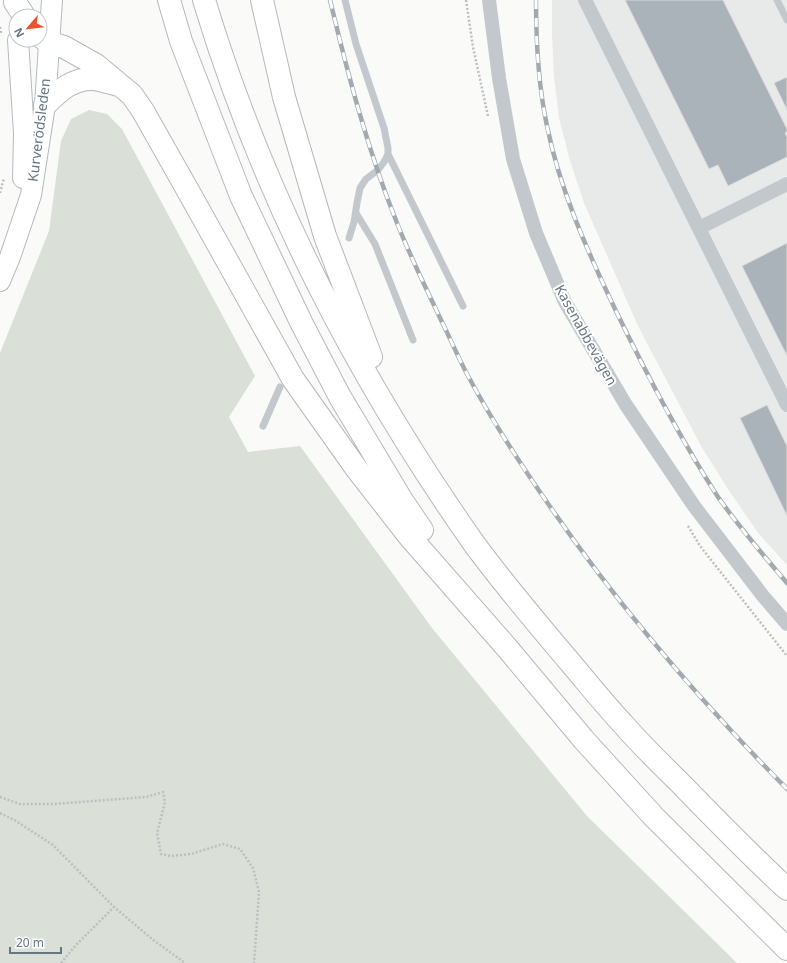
<svg xmlns="http://www.w3.org/2000/svg" width="787" height="963" viewBox="0 0 787 963" font-family="'Noto Sans',sans-serif">
	<style>
		.built { fill: #e8e9e9 }
		.green { fill: #dadfd7 }
		.building { fill: #aab3b9; stroke: #dcdcda }
		.lines { fill: none; stroke-linecap: round; stroke-linejoin: round }
		.secondary-casing { stroke: #b3babf; stroke-width: 22 }
		.motorway-casing { stroke: #b4b9bd; stroke-width: 24 }
		.path { stroke: #bbbfc2; stroke-width: 2.5; stroke-dasharray: 2 2; stroke-linecap: butt }
		.service { stroke: #c3c8cc; stroke-width: 7 }
		.minor { stroke: #c3c8cc; stroke-width: 14 }
		.secondary { stroke: #fff; stroke-width: 20 }
		.motorway { stroke: #fff; stroke-width: 22 }
		.rail-casing { stroke: #a2aab0; stroke-width: 4.5 }
		.rail { stroke: #fff; stroke-width: 3; stroke-dasharray: 9; stroke-linecap: butt }
		.labels { text-anchor: middle; stroke-width: 4; stroke-linejoin: round; paint-order: stroke }
		.street-label { font-size: 14px; fill: #657683; stroke: #fff }
	</style>
	<rect width="100%" height="100%" fill="#fafaf8"/>
	<path class="built" d="M552,0H787V565L758,533L728,489L701,446L638,326L584,203L570,161L559,118L554,77L552,35Z"/>
	<path class="green" d="M89,110L107,114L122,129L255,376L229,417L248,452L300,446L432,628L587,816L737,963H0V353L49,231L61,141L71,119Z"/>
	<path class="building" d="M625,0H723L787,129V132L785,133L787,137V157L728,186L718,165L709,169Z
		M787,77V110L774,83Z
		M787,243V356L742,266Z
		M767,405L787,446V516L740,418Z"/>
	<g class="lines">
		<g class="secondary-casing">
			<path id="secondary" d="M18,40L24,133L23,178
				M0,281L10,257L31,195L45,105L52,0"/>
		</g>
		<g class="motorway-casing">
			<path id="motorway" d="M169,0L181,41L241,196L302,324L340,397L401,499L422,530
				M204,0C263,195 358,379 475,545C506,587 540,627 574,667C590,686 606,706 623,724C642,746 663,766 683,786C717,821 751,856 787,889
				M262,0L284,97L325,236L371,357
				M15,2L24,16
				M40,36L48,42L64,47L96,65L132,95L143,111L191,196L293,379L356,468L409,536L508,649L584,740L654,817L787,949
				M45,105C59,91 72,78 94,79C102,80 111,83 118,85"/>
		</g>
		<path class="path" d="M466,0L473,47L488,116
			M0,27L1,33
			M0,193L4,178
			M688,526L700,546L787,656
			M0,797L20,804H54L146,797L163,792L165,802L157,833L161,854L171,856L191,854L223,844L240,849L253,868L259,892L254,963
			M0,813L16,821L53,845L114,907L152,939L185,963
			M61,963L76,945L114,907"/>
		<path class="service" d="M345,0L356,44L384,128L388,148V154L384,162L378,170L366,179L360,188L357,203L354,222L349,238
			M777,0L787,20
			M388,154L463,306
			M356,213L375,244L413,340
			M263,426L280,387"/>
		<path class="minor" d="M489,0L499,78L513,159L536,233L565,302L626,405L694,506L763,596L787,624
			M585,0L787,405
			M699,228L787,184"/>
		<use href="#secondary" class="secondary"/>
		<use href="#motorway" class="motorway"/>
		<g class="rail-casing">
			<path id="rail" d="M330,0C348,75 368,151 397,223C410,256 426,288 441,320C450,338 458,357 467,374C492,421 521,465 551,508C621,609 701,702 787,789
				M536,0C536,42 538,84 547,126C560,190 587,250 615,309C646,373 679,437 718,497C739,527 763,555 787,583"/>
		</g>
		<use href="#rail" class="rail"/>
	</g>
	<g class="labels">
		<g class="street-label">
			<text transform="translate(39 130) rotate(-83)" y="5">Kurverödsleden</text>
			<text transform="translate(586 335) rotate(61)" y="5">Kasenabbevägen</text>
		</g>
	</g>
	<g transform="translate(28 28) rotate(242)"><circle r="19" fill="#ffffff" stroke="#c1c8cd"/>
	<path d="M0-3L7 15L0 10L-7 15Z" fill="#e4572e"/>
	<text y="-6" font-size="11" font-weight="bold" text-anchor="middle" fill="#657683">N</text>
	</g>
	<path d="M10 947v6h51v-6" fill="none" stroke="#657683" stroke-width="2"/>
	<text x="16" y="947" font-size="12" fill="#657683" stroke="#ffffff" stroke-width="3" paint-order="stroke">20 m</text>
</svg>
